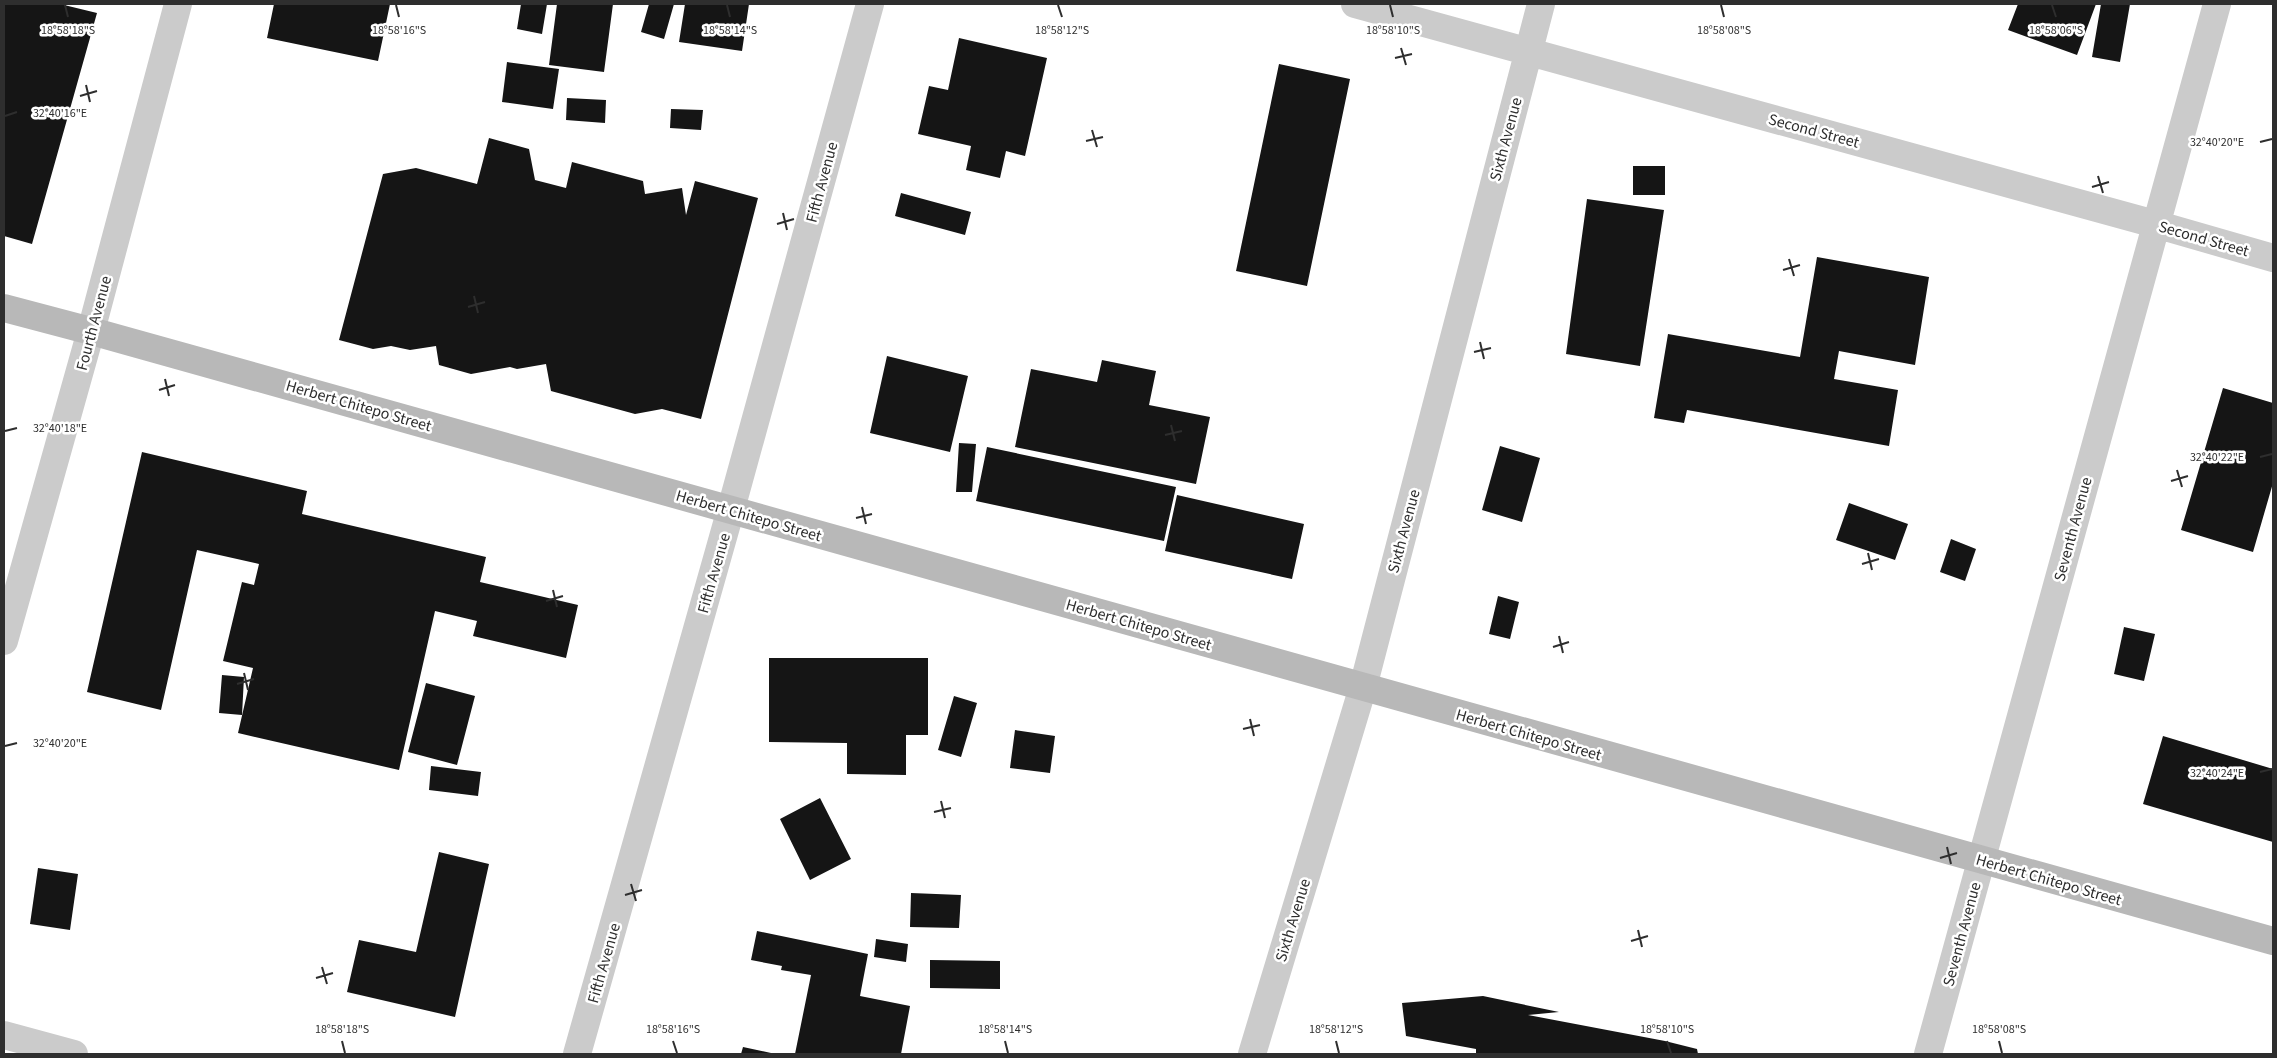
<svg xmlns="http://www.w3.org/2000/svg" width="2277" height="1058" viewBox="0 0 2277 1058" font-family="'Source Sans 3',sans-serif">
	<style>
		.building { fill: #151515 }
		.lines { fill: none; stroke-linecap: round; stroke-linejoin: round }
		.minor { stroke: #cbcbcb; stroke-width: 28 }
		.secondary { stroke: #b8b8b8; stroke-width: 28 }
		.ticks { fill: none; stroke: #2e2e2e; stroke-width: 2 }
		.labels { text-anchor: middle; stroke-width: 5; stroke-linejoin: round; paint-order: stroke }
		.street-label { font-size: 16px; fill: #2e2e2e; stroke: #fff }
		.ticks-label { font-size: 12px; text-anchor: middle; fill: #2e2e2e; stroke: #fff; stroke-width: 5; stroke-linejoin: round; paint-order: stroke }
	</style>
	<rect width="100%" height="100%" fill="#fff"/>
	<path class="building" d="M4,4H60L97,13L32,244L4,236Z
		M274,4H390L378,61L267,38Z
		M521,4H547L542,34L517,29Z
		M557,4H613L604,72L549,65Z
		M649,4H674L664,39L641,32Z
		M685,4H749L742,51L679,42Z
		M2018,4H2096L2077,55L2008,30Z
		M2101,4H2130L2120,62L2092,57Z
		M959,38L1047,58L1025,156L1006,151L1000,178L966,170L971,146L918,134L929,86L948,90Z
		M507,62L559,69L553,109L502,102Z
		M1279,64L1350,79L1307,286L1236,271Z
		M567,98L606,100L605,123L566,120Z
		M671,109L703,110L701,130L670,128Z
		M489,138L529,149L535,180L566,188L572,162L643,181L645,194L682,188L686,215L695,181L758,198L701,419L662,409L635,414L551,391L546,364L517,369L510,367L471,374L439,365L436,346L410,350L391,346L373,349L339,340L383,174L416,168L477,184Z
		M1633,166H1665V195H1633Z
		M901,193L971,212L965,235L895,216Z
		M1587,199L1664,210L1640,366L1566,354Z
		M1817,257L1929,277L1915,365L1839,351L1834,379L1898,390L1889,446L1687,410L1684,423L1654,418L1668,334L1800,357Z
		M887,356L968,376L950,452L870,433Z
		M1102,360L1156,371L1149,405L1210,417L1196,484L1015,447L1031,369L1097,382Z
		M2223,388L2273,403V483L2253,552L2181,530Z
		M959,443L976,444L972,492H956Z
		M1500,446L1540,458L1522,522L1482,510Z
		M987,447L1176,487L1164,541L976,501Z
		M142,452L307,491L302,514L486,557L480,582L578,605L566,658L473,636L477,621L435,611L399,770L238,733L253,668L223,661L242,582L254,585L259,564L197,550L161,710L87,692Z
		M1177,495L1304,524L1292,579L1165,551Z
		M1849,503L1908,524L1895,560L1836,540Z
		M1951,539L1976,549L1965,581L1940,572Z
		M1498,596L1519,602L1510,639L1489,634Z
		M2124,627L2155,634L2144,681L2114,674Z
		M769,658H928V735H906V775L847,774V743L769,742Z
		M222,675L244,677L242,715L219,713Z
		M426,683L475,696L457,765L408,752Z
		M954,696L977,703L961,757L938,750Z
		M1015,730L1055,736L1050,773L1010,768Z
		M2163,736L2273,769V842L2143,804Z
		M431,766L481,772L478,796L429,790Z
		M820,798L851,859L810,880L780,819Z
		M439,852L489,864L455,1017L347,992L359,940L416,952Z
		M38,868L78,874L70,930L30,924Z
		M911,893L961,895L959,928L910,927Z
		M757,931L868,954L860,996L910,1006L901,1054H795L811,975L781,970L782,966L751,960Z
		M876,939L908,944L906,962L874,957Z
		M930,960L1000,961V989L930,988Z
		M1483,996L1559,1012L1528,1015L1665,1041L1697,1049L1698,1054H1476V1049L1406,1036L1402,1003Z
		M743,1047L771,1053L770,1054H741Z"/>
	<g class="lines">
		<path class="minor" d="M1355,4L2155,224L2273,258
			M4,641L91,331L178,4
			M4,1035L74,1054
			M577,1054L731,509L870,4
			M1252,1054L1363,687L1541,4
			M1928,1054L2217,4"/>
		<path class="secondary" d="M4,308L91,331L2273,941"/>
	</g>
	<path class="ticks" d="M65,5L68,17M396,5L399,17M727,5L730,17M1058,5L1062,17M1390,5L1393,17M1721,5L1724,17M2052,5L2056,17M1401,48L1406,65M1395,58L1412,54M86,85L90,102M80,96L97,91M5,116L17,112M1092,130L1097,147M1086,141L1103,137M2260,142L2272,139M2098,176L2103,193M2092,187L2109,182M783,213L787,230M777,224L794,219M1789,259L1794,276M1783,270L1800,265M474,296L478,313M468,307L485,302M1480,342L1484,359M1474,352L1491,348M165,379L169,396M159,390L175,385M1171,425L1175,441M5,431L17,428M1165,435L1182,431M2260,457L2272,454M2177,470L2182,487M2171,481L2188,476M862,507L866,524M856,518L872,514M1868,553L1872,570M1862,564L1879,559M553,590L557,607M546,601L563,596M1559,636L1563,653M1553,647L1569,642M244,673L248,690M237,684L254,679M1250,719L1254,736M1243,729L1260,725M5,746L17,743M2260,772L2272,769M941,801L945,818M934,812L951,808M1947,847L1951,864M1940,858L1957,853M631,884L636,901M625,895L642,890M1638,930L1642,947M1631,941L1648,936M322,967L327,984M316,978L333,973M342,1041L345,1053M673,1041L677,1053M1005,1041L1008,1053M1336,1041L1339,1053M1667,1041L1671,1053M1999,1041L2002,1053"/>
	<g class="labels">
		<g class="street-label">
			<text transform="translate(1814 130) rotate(15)" y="6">Second Street</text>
			<text transform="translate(1505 139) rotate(-75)" y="6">Sixth Avenue</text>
			<text transform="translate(821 182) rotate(-75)" y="6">Fifth Avenue</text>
			<text transform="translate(2204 238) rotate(16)" y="6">Second Street</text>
			<text transform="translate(93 323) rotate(-75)" y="6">Fourth Avenue</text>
			<text transform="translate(359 405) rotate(16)" y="6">Herbert Chitepo Street</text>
			<text transform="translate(749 515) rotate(16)" y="6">Herbert Chitepo Street</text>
			<text transform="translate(2072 529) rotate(-75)" y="6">Seventh Avenue</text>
			<text transform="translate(1403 531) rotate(-75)" y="6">Sixth Avenue</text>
			<text transform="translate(713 573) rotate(-74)" y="6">Fifth Avenue</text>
			<text transform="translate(1139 624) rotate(16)" y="6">Herbert Chitepo Street</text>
			<text transform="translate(1529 734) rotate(16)" y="6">Herbert Chitepo Street</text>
			<text transform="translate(2049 879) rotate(16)" y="6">Herbert Chitepo Street</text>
			<text transform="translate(1292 920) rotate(-73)" y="6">Sixth Avenue</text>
			<text transform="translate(1961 934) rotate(-75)" y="6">Seventh Avenue</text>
			<text transform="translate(603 963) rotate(-74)" y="6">Fifth Avenue</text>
		</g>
	</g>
	<g class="ticks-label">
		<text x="68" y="34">18°58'18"S</text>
		<text x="399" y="34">18°58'16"S</text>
		<text x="730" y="34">18°58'14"S</text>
		<text x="1062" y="34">18°58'12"S</text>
		<text x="1393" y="34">18°58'10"S</text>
		<text x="1724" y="34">18°58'08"S</text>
		<text x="2056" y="34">18°58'06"S</text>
		<text x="60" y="117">32°40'16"E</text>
		<text x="2217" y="146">32°40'20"E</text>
		<text x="60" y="432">32°40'18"E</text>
		<text x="2217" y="461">32°40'22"E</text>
		<text x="60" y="747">32°40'20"E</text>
		<text x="2217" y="777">32°40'24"E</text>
		<text x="342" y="1033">18°58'18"S</text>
		<text x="673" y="1033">18°58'16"S</text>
		<text x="1005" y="1033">18°58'14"S</text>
		<text x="1336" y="1033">18°58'12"S</text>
		<text x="1667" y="1033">18°58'10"S</text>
		<text x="1999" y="1033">18°58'08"S</text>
	</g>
	<rect width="2277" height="1058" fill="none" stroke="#2e2e2e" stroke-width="10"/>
</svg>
